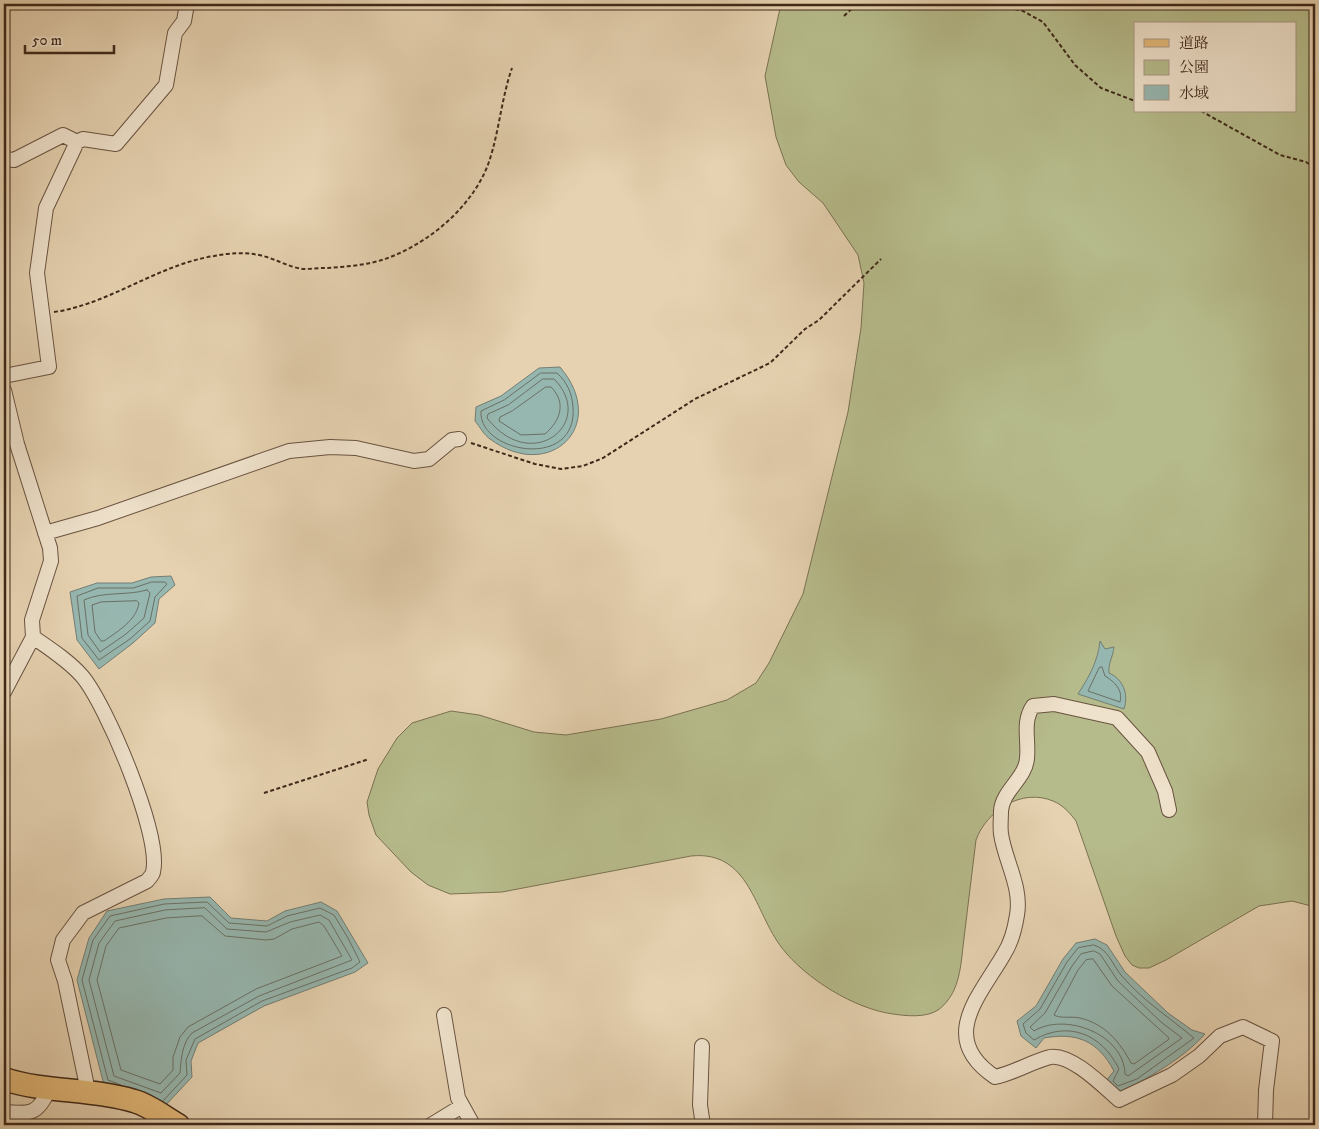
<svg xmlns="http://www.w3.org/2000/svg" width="1319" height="1129" viewBox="0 0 1319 1129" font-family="'IM FELL DW Pica','Noto Serif JP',serif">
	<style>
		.green { fill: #b6bb8b; stroke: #7a7252; fill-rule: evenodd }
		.water { fill: #96b7b0; stroke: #737e74 }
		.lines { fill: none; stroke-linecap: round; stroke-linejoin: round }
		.shore { stroke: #6a7065; stroke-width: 1 }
		.minor-casing { stroke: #695340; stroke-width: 16 }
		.primary-casing { stroke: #3f291a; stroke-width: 25 }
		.path { stroke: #3f291a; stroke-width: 2; stroke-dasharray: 4 2.5; stroke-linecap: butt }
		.minor { stroke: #efe2cc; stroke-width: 14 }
		.primary { stroke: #e3b978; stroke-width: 22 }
	</style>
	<rect width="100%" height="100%" fill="#e6d2b1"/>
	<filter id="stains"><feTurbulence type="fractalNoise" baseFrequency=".004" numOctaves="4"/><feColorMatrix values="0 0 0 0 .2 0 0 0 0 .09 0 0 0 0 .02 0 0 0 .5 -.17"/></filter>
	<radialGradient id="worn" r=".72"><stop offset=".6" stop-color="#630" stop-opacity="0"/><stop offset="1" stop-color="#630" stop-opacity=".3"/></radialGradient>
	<path class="green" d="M781,4H1315V907L1292,901L1259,906L1166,960L1149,968H1139L1132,965L1125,956L1116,936L1076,821C1070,813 1063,805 1053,801C1022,788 987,810 976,840C972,873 968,905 964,938C962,954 961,975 954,990C951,997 944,1006 938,1010C926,1018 906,1016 893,1014C855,1009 806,979 782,948C754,912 750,850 691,856L502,892L450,894L428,885L411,872L376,835L369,815L367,802L378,769L397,738L412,723L451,711L479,715L534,732L566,735L661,719L727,700L756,683L769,663L803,594L848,412L861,328L864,283L858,255L823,203L799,182L786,165L776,137L765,76ZM1135,24H1295V111H1135Z"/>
	<path class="water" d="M560,367C610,426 549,483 490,439C484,435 480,427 475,421L476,407L501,396L539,368Z
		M171,576L175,585L159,599L155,623L133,643L99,669L77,640L70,592L97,583H132L151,577Z
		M1100,641L1105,649L1114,647C1113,657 1108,663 1109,673C1123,679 1129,694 1124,709L1078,694C1089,677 1098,661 1100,641Z
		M210,897L231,918L267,921L285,911L321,902L337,911L368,963L355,972L264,1006L198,1043L191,1061L192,1077L163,1108L104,1085L77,980L89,938L107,911L164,899Z
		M1095,939L1107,945L1125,972L1168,1013L1192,1030L1205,1034C1184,1058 1145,1081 1116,1093L1105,1082L1114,1071C1098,1041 1077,1032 1044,1038L1036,1048L1021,1036L1017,1021L1036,1006L1063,959L1076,943Z"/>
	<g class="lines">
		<path class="shore" d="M541,373H557C567,382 572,393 573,407C578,471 478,453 481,411L504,400Z
			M543,379H554C597,422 532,476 487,418L488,414L508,405Z
			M546,387H551C567,403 560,421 545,434L521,435L499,421L500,417L512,411Z
			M152,582H165L167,584L155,597L150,621L130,639L99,660L82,638L77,596L98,588H133Z
			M147,590L150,593L144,618L126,634L100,652L88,635L84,600C104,591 126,596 147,590Z
			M137,601L139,603C136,621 118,631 104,641H101L95,632L92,605L101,602Z
			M1102,667L1105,676C1115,682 1123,690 1120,702L1088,691L1099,668Z
			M205,908L227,929L266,932L290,922L320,915L329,920L352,960L259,996L192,1033C182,1043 181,1060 180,1073L161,1093L114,1076L89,980L99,943L115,921L165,910Z
			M202,916L225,936L266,940L274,939L292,929L319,922L324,926L342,956L256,989L188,1027L180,1037L173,1057V1070L160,1084L121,1070L97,980L106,946L119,928L166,918Z
			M1094,945C1109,950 1112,964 1121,975C1142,1000 1170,1018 1194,1038L1137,1079L1118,1086L1113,1081L1119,1069C1102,1034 1068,1020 1034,1040L1026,1033L1023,1024L1040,1009L1067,962L1078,948Z
			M1094,951L1100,954L1118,981L1161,1022L1182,1038L1128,1076L1125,1074C1124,1034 1065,1012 1034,1031L1030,1027L1045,1013L1072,966L1081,954Z
			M1093,959L1112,986L1169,1038L1168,1040L1134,1064L1131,1063C1120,1042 1105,1024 1080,1018C1072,1016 1061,1019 1054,1015L1078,970L1086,960Z
			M121,1085L108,1080L82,980L93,940L110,916L164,904L207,902L229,923L267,926L287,916L320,908L334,915L348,938L360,962L352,968L262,1001L195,1039L186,1060L187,1075L163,1101"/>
		<g class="minor-casing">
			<path id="minor" d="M4,159L14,160L63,135L77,142
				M4,376L49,367L37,273L46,208L77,142L83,139L116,144L166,85L175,33L184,21L187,4
				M4,390L17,444L50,548L51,561L32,620L33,637L4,692
				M45,533L98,518L289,451L330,447L356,448L414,461L429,459L452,440L459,439
				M33,637C49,648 69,661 82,676C106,704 162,836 153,872C153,875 149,878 147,881L83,913L63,940L58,960L65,981L88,1091
				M1169,810L1165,791L1148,752L1117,718L1054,704L1033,706C1022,722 1029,740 1027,758C1026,778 1002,791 1001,811C1001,818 1000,827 1001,834C1005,861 1022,887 1017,915C1015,928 1011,943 1004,954C980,996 937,1038 995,1077C1014,1073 1031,1062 1050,1057C1071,1053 1104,1087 1119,1100L1172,1075L1199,1056L1220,1036L1243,1027L1272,1041L1266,1090L1265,1125
				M444,1015L458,1098L473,1125
				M702,1046L700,1105L703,1125
				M4,1112C30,1114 38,1115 49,1089
				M431,1125L462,1106"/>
		</g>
		<g class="primary-casing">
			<path id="primary" d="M4,1079C46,1093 91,1088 134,1101C149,1105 164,1117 178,1125"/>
		</g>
		<path class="path" d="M970,4L1021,10L1043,22L1075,65L1101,88L1135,101
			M844,16L857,4
			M1201,111L1280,155L1306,162L1315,168
			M54,312C110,304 157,265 214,256C229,253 244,252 259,255C274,258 288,267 303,269C310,269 318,268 325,268C345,267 367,265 385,259C425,245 465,213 484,174C498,145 500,102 512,68
			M471,443L535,464L561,469L583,466L603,458L695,399L770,363L805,329L819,320L881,259
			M264,793L369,759"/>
		<use href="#minor" class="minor"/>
		<use href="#primary" class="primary"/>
	</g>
	<rect width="1319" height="1129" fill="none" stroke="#e6d2b1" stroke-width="20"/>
	<rect x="5" y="5" width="1309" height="1119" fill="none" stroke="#3f291a" stroke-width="2.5"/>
	<rect x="10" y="10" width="1299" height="1109" fill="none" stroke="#3f291a"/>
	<rect x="1134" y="22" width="162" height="90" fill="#efe2cc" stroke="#a99885"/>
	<rect x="1144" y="39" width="25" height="8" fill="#e3b978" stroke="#a99885"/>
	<text x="1179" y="48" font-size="15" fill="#3f291a">道路</text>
	<rect x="1144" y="60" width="25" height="15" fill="#b6bb8b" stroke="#a99885"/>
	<text x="1179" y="72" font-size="15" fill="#3f291a">公園</text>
	<rect x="1144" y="85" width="25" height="15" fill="#96b7b0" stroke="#a99885"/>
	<text x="1179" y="98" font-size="15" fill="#3f291a">水域</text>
	<path d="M25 45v8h89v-8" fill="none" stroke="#3f291a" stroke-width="2.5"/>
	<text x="32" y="45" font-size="15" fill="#3f291a" stroke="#efe2cc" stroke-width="4" paint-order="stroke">50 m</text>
	<rect width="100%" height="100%" filter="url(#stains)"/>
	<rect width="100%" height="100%" fill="url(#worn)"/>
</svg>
